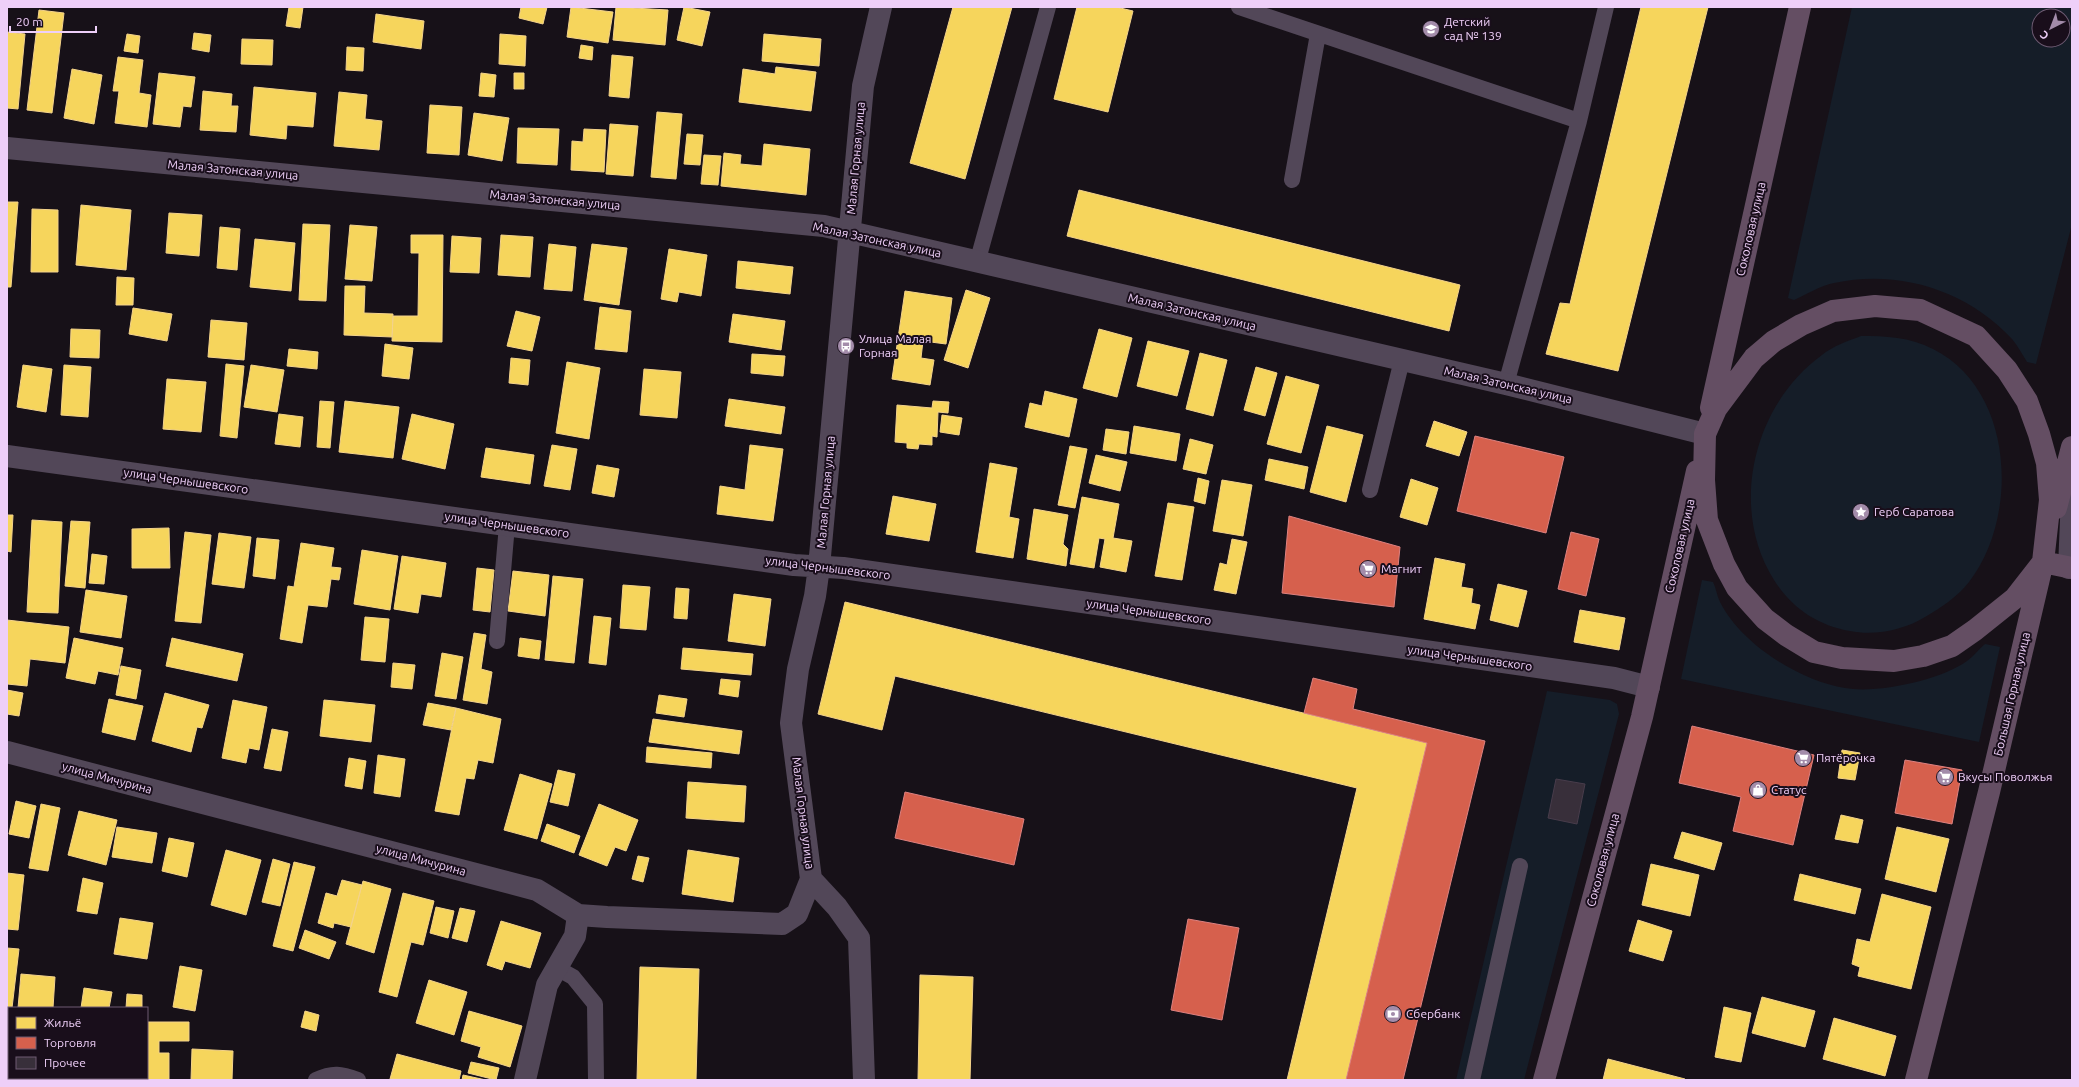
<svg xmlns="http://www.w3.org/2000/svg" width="2079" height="1087" viewBox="0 0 2079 1087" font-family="Ubuntu,sans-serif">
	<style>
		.green { fill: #151d28; fill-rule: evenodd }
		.homes { fill: #f6d55c; stroke: #f4d38b }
		.shops { fill: #d6604d; stroke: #dd8180 }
		.building { fill: #382f3a; stroke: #483c4b }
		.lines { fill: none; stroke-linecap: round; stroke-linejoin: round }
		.service { stroke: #524758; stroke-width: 16 }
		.minor { stroke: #524758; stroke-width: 22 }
		.tertiary { stroke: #524758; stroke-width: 22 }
		.primary { stroke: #644e63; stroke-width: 22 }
		.labels { text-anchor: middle; stroke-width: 4; stroke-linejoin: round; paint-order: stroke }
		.poi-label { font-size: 12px; fill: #eecff8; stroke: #190e1b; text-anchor: start }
		.street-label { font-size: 12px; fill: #eecff8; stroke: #190e1b }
	</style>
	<rect width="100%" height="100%" fill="#171118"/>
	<path class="green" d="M1852,7H2072V224L2036,364L2027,362C2022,354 2018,346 2012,339C1967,290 1898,269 1834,283C1820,286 1807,294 1794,300L1788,298ZM2039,16H2063V40H2039Z
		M1861,336C1885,336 1910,337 1933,349C2014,389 2020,516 1969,582C1957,597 1942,607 1925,617C1904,630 1875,636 1850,631C1817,625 1792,608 1774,580C1728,507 1754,404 1822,355C1833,346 1848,341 1861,336Z
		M1702,580L1713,582C1716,588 1717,596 1720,602C1741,644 1800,681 1845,688C1877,694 1941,680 1967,661C1974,656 1979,649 1985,644L2000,647L1979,742L1681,679Z
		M1547,691L1610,700L1617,704L1619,714L1524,1080H1456Z"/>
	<path class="homes" d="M289,7H303L300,28L286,26Z
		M521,7H547L543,24L519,18Z
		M571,7L613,12L608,43L567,37Z
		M616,7L668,10L665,45L613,40Z
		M684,7L710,12L702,46L677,40Z
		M953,7H1012L965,179L910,163Z
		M1077,7H1116L1133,11L1108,112L1054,99Z
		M1641,7H1708L1618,371L1546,354L1560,303L1570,304Z
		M39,10L64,13L52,113L27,110Z
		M376,14L424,21L421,49L373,42Z
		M7,32L25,34L18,109L7,108Z
		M194,33L211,35L209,52L192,49Z
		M127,34L140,36L138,53L124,51Z
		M500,34L526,36L525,66L499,64Z
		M764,34L821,39L819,66L762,61Z
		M242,39L273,40L272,65L241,64Z
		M581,45L593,47L592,60L579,58Z
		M347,47L364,48L363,71L346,70Z
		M612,55L633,57L629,98L609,96Z
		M118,57L143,60L139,93L151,95L147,127L115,123L119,91H113Z
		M776,67L816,72L811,111L739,102L743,69L775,74Z
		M72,69L102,75L94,124L64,118Z
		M159,73L195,77L191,107L183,106L180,127L153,124Z
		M481,73L496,75L494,97L479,96Z
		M514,73H524V89H514Z
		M254,87L316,93L313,127L287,125L286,139L250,135Z
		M203,91L232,94L231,106H238L236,132L200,130Z
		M339,92L367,95L365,119L382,121L379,150L334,146Z
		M430,105L462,107L459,155L427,153Z
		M657,112L682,114L676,179L651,177Z
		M474,113L509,118L502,161L468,155Z
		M610,124L638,126L633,176L606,174Z
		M518,128L559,129L557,165L517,163Z
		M584,129L606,130L604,172L571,170L572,141L583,142Z
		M687,134L703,135L700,165L684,164Z
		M764,144L810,149L806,195L721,186L724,153L741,155L740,164L762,166Z
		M704,155L721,156L718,185L701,184Z
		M1079,190L1460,285L1449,331L1067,236Z
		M7,202H18L11,287H7Z
		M81,205L131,210L126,270L76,265Z
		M32,209L58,210V272H31Z
		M169,213L202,215L199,256L166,253Z
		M303,224L330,225L326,301L299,300Z
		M350,225L377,227L372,281L345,279Z
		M220,227L240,229L237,270L217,268Z
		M411,235H443L442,342L392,341L393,316H418L419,253H411Z
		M501,235L533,237L530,277L498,275Z
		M452,236L481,238L479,273L450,272Z
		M255,239L295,243L291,291L250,287Z
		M549,244L576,247L572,291L544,289Z
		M592,244L627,248L619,305L584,300Z
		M669,249L707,255L701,296L679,292L677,302L661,299Z
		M738,261L793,267L790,294L736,288Z
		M117,277L134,278L133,305H116Z
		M345,286H365L364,313L393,314L392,337L344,335Z
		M966,290L990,298L968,368L944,360Z
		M905,291L952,298L946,344L923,341L921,358L934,360L930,385L892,379Z
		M600,307L631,311L627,352L595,349Z
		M133,308L172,314L167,341L129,334Z
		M516,311L540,317L532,351L507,346Z
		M733,314L785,321L781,350L729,342Z
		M211,320L247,323L244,360L208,357Z
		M71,329L100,330L99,358L70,357Z
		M1099,329L1132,338L1117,397L1083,388Z
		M1148,341L1189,351L1177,396L1137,386Z
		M385,344L413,348L409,379L382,376Z
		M289,349L318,352L317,369L287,366Z
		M1200,353L1227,360L1213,416L1186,409Z
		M752,354L785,356L783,376L751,373Z
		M511,358L530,360L528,385L509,383Z
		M567,362L600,368L589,439L556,433Z
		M226,364L244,366L237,438L220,436Z
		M23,365L52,369L46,412L17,407Z
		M64,365L91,367L88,417L61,415Z
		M251,365L284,370L277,412L244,407Z
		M1256,367L1277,373L1265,416L1244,410Z
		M644,369L681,372L677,418L640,415Z
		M1286,376L1319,385L1301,453L1267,444Z
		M167,379L206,382L201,432L163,429Z
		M1045,391L1077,399L1069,437L1025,427L1030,403L1042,406Z
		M729,399L785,407L781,434L725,426Z
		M320,401L334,402L330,448L317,447Z
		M345,401L399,407L393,458L339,452Z
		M933,401L949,402L948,413L938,412L937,437L932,436V445L919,444L918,449L907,448V443L895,442L897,405L932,408Z
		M279,414L303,417L300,447L275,444Z
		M412,414L454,424L445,469L402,459Z
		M942,415L962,418L959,435L940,432Z
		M1434,421L1467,432L1459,456L1426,446Z
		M1134,426L1180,434L1176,461L1130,453Z
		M1327,426L1363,435L1346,502L1310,492Z
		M1106,429L1129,432L1126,454L1103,450Z
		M1190,439L1213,445L1206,474L1183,469Z
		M552,445L577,449L570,490L544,486Z
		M750,445L783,449L773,521L717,514L720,486L745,490Z
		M1070,446L1087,449L1075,508L1058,505Z
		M486,448L534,455L530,484L481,477Z
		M1096,455L1127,462L1120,491L1089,483Z
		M1269,459L1308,467L1304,489L1265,480Z
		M990,463L1017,468L1009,517L1019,519L1013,558L976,552Z
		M597,465L619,469L614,497L592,493Z
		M1198,478L1209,481L1205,504L1194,501Z
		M1411,479L1438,488L1427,525L1400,517Z
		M1222,480L1252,485L1243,536L1213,531Z
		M893,496L936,504L929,541L886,534Z
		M1082,497L1119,504L1113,538L1132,541L1126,572L1100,567L1105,539L1099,538L1094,568L1070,564Z
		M1168,503L1194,507L1182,580L1155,576Z
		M1034,509L1068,515L1063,544L1068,549L1066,566L1027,559Z
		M7,515H13L11,552L7,551Z
		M32,520L62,522L58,613L27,612Z
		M71,521L90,522L85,588L65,586Z
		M169,528L170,568H132V529Z
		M185,532L211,535L201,623L175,621Z
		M219,533L251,537L244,588L212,584Z
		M257,538L279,540L275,579L253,576Z
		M1232,539L1247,542L1236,594L1214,590L1220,563L1227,565Z
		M301,543L334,548L331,567L341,568L339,580L331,579L327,607L308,605L302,643L280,639L288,586L294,587Z
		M362,550L398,556L390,610L354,604Z
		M92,554L107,556L104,584L89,583Z
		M402,556L446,563L441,597L421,594L418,613L394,609Z
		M1435,558L1465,564L1461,587L1473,589L1471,603L1480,605L1475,629L1424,619Z
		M477,568L494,570L490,612L473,610Z
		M513,571L549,575L545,616L508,611Z
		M553,576L583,579L574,663L545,660Z
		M1498,584L1527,591L1518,627L1490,620Z
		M623,585L650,587L646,630L620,628Z
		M676,588L689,589L687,619L674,618Z
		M86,590L127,596L121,638L80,632Z
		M734,594L771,599L765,646L728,641Z
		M845,602L1427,743L1346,1080H1287L1357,788L895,676L882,730L818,714Z
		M1580,610L1625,618L1619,650L1574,642Z
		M594,616L611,618L606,665L589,663Z
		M365,617L389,619L385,662L361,660Z
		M7,620L69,627L65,663L30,659L27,686L7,684Z
		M474,633L486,635L481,669L492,672L487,704L463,700Z
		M74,638L123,648L118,675L98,671L95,684L66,678Z
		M172,638L243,654L237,681L166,666Z
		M520,638L541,641L539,659L518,656Z
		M683,648L753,654L751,675L681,669Z
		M442,653L463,657L456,699L435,696Z
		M393,663L415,665L412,689L391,687Z
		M121,666L141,670L136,699L116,695Z
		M721,679L740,681L738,697L719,694Z
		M7,690L23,693L19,716L7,714Z
		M165,693L209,705L202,728L197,727L191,752L152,741Z
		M659,695L687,699L684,717L656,713Z
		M109,699L143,706L135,740L102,732Z
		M233,700L267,707L259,750L249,748L246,763L222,758Z
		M324,700L375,705L371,742L320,736Z
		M428,703L456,708L451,730L423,725Z
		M456,708L501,719L493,763L478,760L474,779L466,778L459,815L435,811Z
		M653,719L742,731L739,754L649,742Z
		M272,729L288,732L281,771L264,768Z
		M647,747L712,753L711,768L646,762Z
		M1842,750L1860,753L1855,780L1838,778Z
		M378,755L405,759L400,797L374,793Z
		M349,758L366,761L362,789L345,786Z
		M558,770L575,774L568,806L550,802Z
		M520,774L552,784L537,839L504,830Z
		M688,782L746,786L744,822L686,818Z
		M16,801L36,806L29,838L9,834Z
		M41,804L60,808L48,871L29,868Z
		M599,804L638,820L626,851L615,847L607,866L579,855Z
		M79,811L117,820L106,865L68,855Z
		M1841,815L1863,820L1858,843L1835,839Z
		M547,824L580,836L574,853L541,841Z
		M117,827L157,833L152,863L112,857Z
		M1897,827L1949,839L1936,892L1885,879Z
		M1682,832L1722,843L1714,870L1674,858Z
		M169,838L194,843L187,877L162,871Z
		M226,850L261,860L246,915L211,905Z
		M688,850L739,858L733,902L682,894Z
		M638,856L649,858L643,882L632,879Z
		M273,859L290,864L280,906L262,902Z
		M294,862L315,867L293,951L273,946Z
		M1651,864L1699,875L1690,916L1642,905Z
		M7,873L24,875L18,930L7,929Z
		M1800,874L1861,889L1855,914L1794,900Z
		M83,878L103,883L97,914L77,911Z
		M342,880L362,885L351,927L334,923L333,928L318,923L326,893L337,896Z
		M363,881L391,889L374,953L346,944Z
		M403,893L434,901L423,945L411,942L397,997L379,992Z
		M1882,894L1931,907L1911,989L1858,976L1860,967L1852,964L1857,939L1870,942Z
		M436,907L454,911L448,938L430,933Z
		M460,908L475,911L467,942L452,938Z
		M120,918L153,923L147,959L114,954Z
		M1638,920L1672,931L1663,961L1629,951Z
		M501,921L541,933L530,968L505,961L502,970L487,965Z
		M305,930L336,942L329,959L299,948Z
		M7,948L19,949L12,1008H7Z
		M180,966L202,970L195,1011L173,1007Z
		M640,967L699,969L696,1080H637Z
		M21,974L55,977L53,1008H18Z
		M920,975L973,977L970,1080H918Z
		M429,980L467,992L454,1035L416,1023Z
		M84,988L112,992L109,1008H81Z
		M127,994L142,995V1008H126Z
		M1762,997L1815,1011L1805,1047L1752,1033Z
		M1724,1007L1751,1013L1741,1062L1715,1057Z
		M305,1011L319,1015L316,1031L301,1027Z
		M469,1011L522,1026L510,1067L478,1057L481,1047L461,1041Z
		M1834,1018L1896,1036L1885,1076L1823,1059Z
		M147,1022H189V1041H159V1053H169V1080H135V1078H147Z
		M192,1049L233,1051L232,1080H191Z
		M397,1054L461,1071L459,1080L390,1079Z
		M1608,1059L1685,1079L1684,1080H1603Z
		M471,1062L499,1068L496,1080L468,1073Z
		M7,1071H9V1078H29V1080H7Z
		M463,1075L486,1080H462Z"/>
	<path class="shops" d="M1475,436L1564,457L1546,533L1457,511Z
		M1289,516L1400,547L1394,607L1282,593Z
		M1571,532L1599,539L1586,596L1558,589Z
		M1313,678L1357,689L1353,709L1485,741L1403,1080H1346L1427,743L1304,713Z
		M1692,726L1814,755L1793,845L1733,831L1741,797L1679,783Z
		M1905,760L1962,770L1952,824L1895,813Z
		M905,792L1024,819L1014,865L895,838Z
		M1188,919L1239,928L1222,1020L1171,1010Z"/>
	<path class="building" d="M1556,779L1585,784L1577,824L1548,818Z"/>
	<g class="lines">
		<path class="service" d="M1239,7L1579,121
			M1292,180L1318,34
			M977,263L1048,7
			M1506,384L1579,121L1606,7
			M1370,490L1402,360
			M497,641L507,525
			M555,967L573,977L595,1004L596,1080
			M316,1080C333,1072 341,1074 358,1080
			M1472,1080L1520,866"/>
		<path class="minor" d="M7,148L824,226L1506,384L1705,434
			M7,456L794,565L843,568L1614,678L1649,687
			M7,752L537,890L578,915L607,917L782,924L797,914L811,879
			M7,1032L9,1033
			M114,1078L116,1080
			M525,1080L547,985L575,936L578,915
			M864,1080L859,938L837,907L811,879L791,723L798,669L815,596L819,567L863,86L881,7"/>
		<path class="tertiary" d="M2069,568L2072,496"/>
		<path class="primary" d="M1875,306L1920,310L1976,336L2007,370L2027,401L2039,434L2047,463L2050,500L2043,562L2015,598L1975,630L1952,646L1923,656L1894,661L1842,658L1814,652L1786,635L1765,619L1737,588L1724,564L1707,520L1704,480L1705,434L1716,409L1754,358L1774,341L1801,325L1833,311Z
			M1711,408L1800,7
			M2056,508L2072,447
			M2043,562L2072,568
			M1544,1080L1642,717L1697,471
			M1916,1080L1989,792L2041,570"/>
	</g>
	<defs>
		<g id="school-disc" transform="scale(0.9)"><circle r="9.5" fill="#a38caa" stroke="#190e1b"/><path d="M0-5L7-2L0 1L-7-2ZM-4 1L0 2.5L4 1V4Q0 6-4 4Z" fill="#fff"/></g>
		<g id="bus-disc" transform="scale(0.9)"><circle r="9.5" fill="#a38caa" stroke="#190e1b"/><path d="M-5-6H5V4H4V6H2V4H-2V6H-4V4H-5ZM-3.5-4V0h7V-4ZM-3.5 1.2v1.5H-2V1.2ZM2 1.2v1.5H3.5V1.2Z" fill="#fff"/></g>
		<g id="sight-disc" transform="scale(0.9)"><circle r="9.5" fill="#a38caa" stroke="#190e1b"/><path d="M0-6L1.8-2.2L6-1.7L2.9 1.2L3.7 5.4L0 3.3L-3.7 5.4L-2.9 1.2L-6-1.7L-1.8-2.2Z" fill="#fff"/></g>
		<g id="supermarket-disc" transform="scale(0.9)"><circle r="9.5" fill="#a38caa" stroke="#190e1b"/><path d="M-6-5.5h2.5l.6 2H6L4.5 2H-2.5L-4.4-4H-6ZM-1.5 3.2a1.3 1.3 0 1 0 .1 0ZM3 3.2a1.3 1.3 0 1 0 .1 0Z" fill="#fff"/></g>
		<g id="shop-disc" transform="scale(0.9)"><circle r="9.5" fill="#a38caa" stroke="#190e1b"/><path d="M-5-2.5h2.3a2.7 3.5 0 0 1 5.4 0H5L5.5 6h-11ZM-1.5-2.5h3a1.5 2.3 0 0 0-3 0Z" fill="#fff"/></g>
		<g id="bank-disc" transform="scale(0.9)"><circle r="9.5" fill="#a38caa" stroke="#190e1b"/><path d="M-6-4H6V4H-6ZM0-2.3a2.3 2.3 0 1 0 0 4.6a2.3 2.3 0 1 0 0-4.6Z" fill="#fff"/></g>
	</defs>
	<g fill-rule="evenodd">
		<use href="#school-disc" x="1431" y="29"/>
		<use href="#bus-disc" x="846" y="346"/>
		<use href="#sight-disc" x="1861" y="512"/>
		<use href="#supermarket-disc" x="1368" y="569"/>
		<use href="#supermarket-disc" x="1803" y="758"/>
		<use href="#supermarket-disc" x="1945" y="777"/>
		<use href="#shop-disc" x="1758" y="790"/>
		<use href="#bank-disc" x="1393" y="1014"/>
	</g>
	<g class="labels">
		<g class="poi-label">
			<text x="1444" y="26">Детский<tspan x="1444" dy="14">сад № 139</tspan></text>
			<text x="859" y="343">Улица Малая<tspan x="859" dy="14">Горная</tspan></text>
			<text x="1874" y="516">Герб Саратова</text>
			<text x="1381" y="573">Магнит</text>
			<text x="1816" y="762">Пятёрочка</text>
			<text x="1958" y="781">Вкусы Поволжья</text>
			<text x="1771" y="794">Статус</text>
			<text x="1406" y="1018">Сбербанк</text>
		</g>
		<g class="street-label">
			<text transform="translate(856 158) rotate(-85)" y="4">Малая Горная улица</text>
			<text transform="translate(233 170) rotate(5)" y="4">Малая Затонская улица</text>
			<text transform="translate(555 200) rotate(5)" y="4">Малая Затонская улица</text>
			<text transform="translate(1751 229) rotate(-77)" y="4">Соколовая улица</text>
			<text transform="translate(877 240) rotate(12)" y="4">Малая Затонская улица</text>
			<text transform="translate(1192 312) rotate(13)" y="4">Малая Затонская улица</text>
			<text transform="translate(1508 385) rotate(13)" y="4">Малая Затонская улица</text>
			<text transform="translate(186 481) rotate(8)" y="4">улица Чернышевского</text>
			<text transform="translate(826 492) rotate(-85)" y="4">Малая Горная улица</text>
			<text transform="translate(507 525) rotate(8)" y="4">улица Чернышевского</text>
			<text transform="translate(1680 546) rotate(-77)" y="4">Соколовая улица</text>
			<text transform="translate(828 568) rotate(7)" y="4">улица Чернышевского</text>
			<text transform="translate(1149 612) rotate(8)" y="4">улица Чернышевского</text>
			<text transform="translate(1470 658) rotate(8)" y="4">улица Чернышевского</text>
			<text transform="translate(2012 694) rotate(-77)" y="4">Большая Горная улица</text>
			<text transform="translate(107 778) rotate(15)" y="4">улица Мичурина</text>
			<text transform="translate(803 813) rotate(83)" y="4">Малая Горная улица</text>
			<text transform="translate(421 860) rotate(15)" y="4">улица Мичурина</text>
			<text transform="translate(1603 860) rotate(-75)" y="4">Соколовая улица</text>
		</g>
	</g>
	<rect width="2079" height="1087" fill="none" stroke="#eecff8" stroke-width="16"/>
	<rect x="8" y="1007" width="140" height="72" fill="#190e1b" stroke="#6e5b73"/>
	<rect x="16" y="1017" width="20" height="12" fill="#f6d55c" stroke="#6e5b73"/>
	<text x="44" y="1027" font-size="12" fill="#eecff8">Жильё</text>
	<rect x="16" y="1037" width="20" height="12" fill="#d6604d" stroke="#6e5b73"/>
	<text x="44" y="1047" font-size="12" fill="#eecff8">Торговля</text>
	<rect x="16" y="1057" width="20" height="12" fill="#382f3a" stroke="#6e5b73"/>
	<text x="44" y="1067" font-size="12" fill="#eecff8">Прочее</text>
	<g transform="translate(2051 28) rotate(222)"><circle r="19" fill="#190e1b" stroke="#6e5b73"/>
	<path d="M0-3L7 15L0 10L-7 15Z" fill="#a38caa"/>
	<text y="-6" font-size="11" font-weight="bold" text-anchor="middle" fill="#eecff8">С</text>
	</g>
	<path d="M10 26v6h86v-6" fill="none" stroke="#eecff8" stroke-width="2"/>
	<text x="16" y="26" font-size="12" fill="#eecff8" stroke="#190e1b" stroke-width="3" paint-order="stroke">20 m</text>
</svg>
